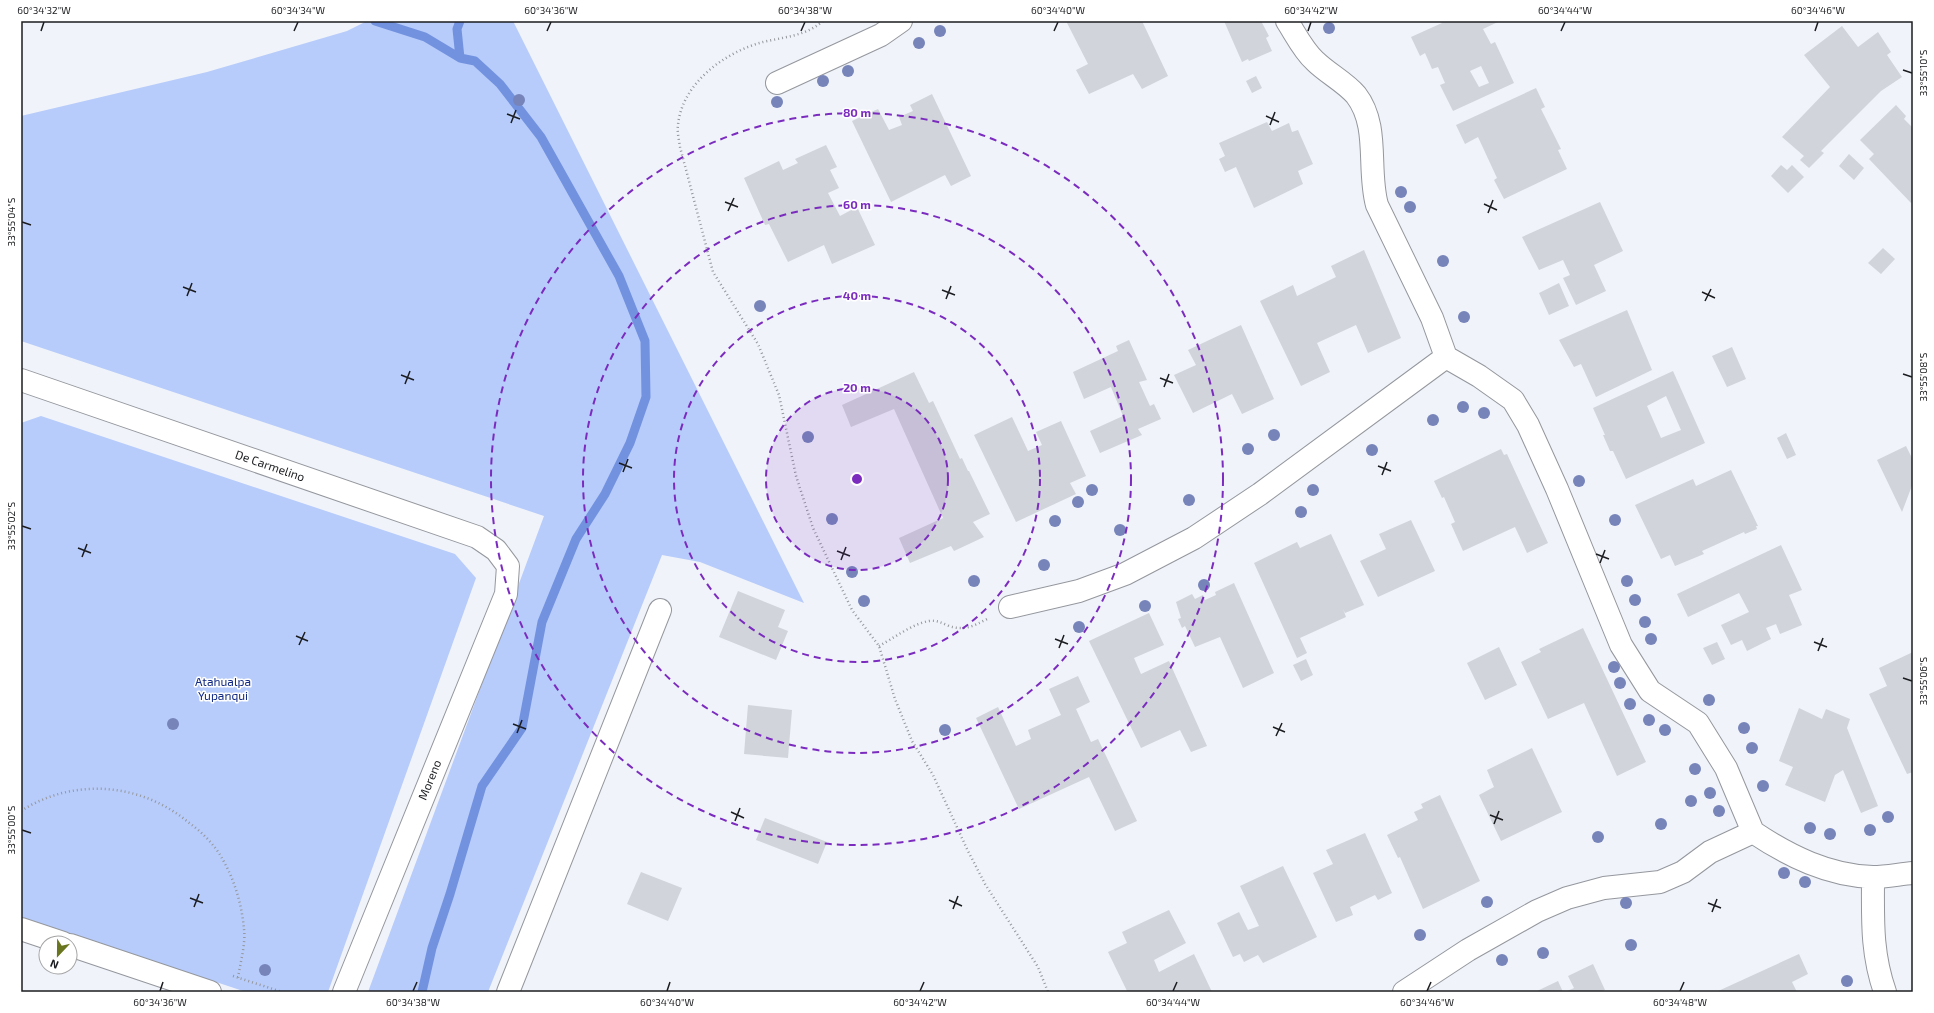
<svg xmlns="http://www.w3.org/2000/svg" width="1934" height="1013" viewBox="0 0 1934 1013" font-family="'Exo 2',sans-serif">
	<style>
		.green { fill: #b7ccfa }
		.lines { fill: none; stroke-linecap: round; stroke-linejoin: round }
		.stream { stroke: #7292e0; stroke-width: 9 }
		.building { fill: #d1d4db; fill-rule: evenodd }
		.minor-casing { stroke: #94979d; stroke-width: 24 }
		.path { stroke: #95979c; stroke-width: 2.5; stroke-dasharray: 1 3; stroke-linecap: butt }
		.minor { stroke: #fff; stroke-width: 22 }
		.tree { fill: #7684b9 }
		.ticks { fill: none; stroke: #1b1c1f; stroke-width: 1.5 }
		.ring { fill: none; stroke: #7b2cbf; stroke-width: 2; stroke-dasharray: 7 5 }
		.labels { text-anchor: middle; stroke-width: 3; stroke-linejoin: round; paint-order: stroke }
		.street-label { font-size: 12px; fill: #1b1c1f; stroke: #fff }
		.park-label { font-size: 12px; fill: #132a83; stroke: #fff }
		.centre { fill: #7b2cbf; stroke: #fff; stroke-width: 2 }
		.ring-label { font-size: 12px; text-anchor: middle; font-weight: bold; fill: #7b2cbf; stroke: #fff; stroke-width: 3; stroke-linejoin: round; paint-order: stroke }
		.neatline { fill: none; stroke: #1b1c1f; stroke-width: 1.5 }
		.ticks-label { font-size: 10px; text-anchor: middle; fill: #1b1c1f }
	</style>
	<rect width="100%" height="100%" fill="#f0f3fa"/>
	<path class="green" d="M367,21H513L804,603L700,562L662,555L488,992H368L544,516L21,341V116L207,72L347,31Z
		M41,416L455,554L476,578L328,992H246L21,917V423Z"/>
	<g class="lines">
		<path class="stream" d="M375,21L425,37L460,58L475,61L500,84L541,137L619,276L645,341L646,397L630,443L605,494L576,539L542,622L522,728L482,786L450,894L432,948L422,992
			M460,58L457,29L460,21"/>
	</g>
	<path class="building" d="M1066,21H1142L1168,76L1142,89L1133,74L1089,94L1076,70L1088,64Z
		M1224,21H1261L1269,36L1266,38L1272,51L1249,61L1248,59L1242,62Z
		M1441,21H1500L1483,29L1491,44L1495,42L1514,83L1453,111L1440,85L1445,83L1438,67L1432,69L1425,53L1420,56L1411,37L1442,23ZM1481,66L1489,83L1479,87L1470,71Z
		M1842,26L1858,47L1878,32L1891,52L1887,55L1902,77L1881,91L1821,151L1824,153L1809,168L1800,160L1804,156L1782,137L1830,87L1804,55Z
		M1256,76L1262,88L1252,93L1246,81Z
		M1536,88L1545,107L1541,109L1561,149L1558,150L1567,169L1504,199L1494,180L1497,178L1478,137L1465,144L1456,125Z
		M932,94L971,176L951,186L945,175L891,202L852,121L878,109L889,130L902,125L899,117L913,111L910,105Z
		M1896,105L1906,116L1904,119L1913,128V201L1911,203L1869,159L1874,154L1860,140Z
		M1267,122L1272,131L1289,123L1292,132L1298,130L1313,164L1298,171L1303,184L1254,208L1236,167L1225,172L1219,159L1225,156L1219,143Z
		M826,145L837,167L830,170L839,188L828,193L840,216L857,207L875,245L832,264L824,245L788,262L769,224L765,225L744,178L779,161L783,170L798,163L795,159Z
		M1849,154L1864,168L1854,180L1839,166Z
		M1781,165L1787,170L1792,165L1804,177L1788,193L1771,176Z
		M1600,202L1623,251L1594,265L1606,291L1576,305L1563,278L1570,275L1563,260L1539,270L1522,237Z
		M1883,248L1895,259L1881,274L1868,263Z
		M1364,250L1401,338L1368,353L1356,325L1317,343L1330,372L1301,386L1260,301L1293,285L1297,296L1336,277L1331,266Z
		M1559,283L1569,306L1549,315L1539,293Z
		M1627,310L1652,370L1596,397L1581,364L1574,367L1559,340Z
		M1241,325L1274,399L1242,414L1232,394L1193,413L1174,375L1196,365L1188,350Z
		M1129,340L1147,380L1139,382L1150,406L1154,404L1161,419L1138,429L1142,435L1100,453L1090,431L1123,416L1111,387L1084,399L1073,372L1118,351L1116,346Z
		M1732,347L1746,379L1727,387L1712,356Z
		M1673,371L1705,443L1626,479L1613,451H1610L1603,435H1605L1593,408ZM1666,396L1681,430L1661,438L1647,406Z
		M914,372L929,403L933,401L960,459L962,458L968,471H969L990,514L973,522L984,537L954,551L951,546L910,563L899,538L943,518L894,409L851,427L842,405Z
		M1012,417L1028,451L1042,445L1036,432L1061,421L1086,476L1070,483L1076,494L1016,522L974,435Z
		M1786,433L1796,455L1787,459L1777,438Z
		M1906,446L1913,460V483L1902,512L1877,460Z
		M1501,449L1504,455L1507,454L1548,543L1527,553L1515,527L1463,551L1451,524L1455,522L1444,497L1442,498L1434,481Z
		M1731,470L1758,526H1756L1757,529L1745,534L1744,532L1702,551L1704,554L1675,566L1670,555L1661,559L1635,505L1693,479L1696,486Z
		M1411,520L1435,571L1378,597L1360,561L1386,549L1379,534Z
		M1331,534L1364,605L1345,613L1343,609L1346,617L1300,638L1307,653L1297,658L1254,563L1297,542L1300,548Z
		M1781,545L1802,590L1789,595L1802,625L1780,634L1776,624L1766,628L1771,639L1747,651L1742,640L1731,645L1721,625L1749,612L1739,593L1688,617L1677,594Z
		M1234,583L1274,673L1243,688L1220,637L1195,647L1185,626L1182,628L1178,619L1181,618L1176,602L1192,594L1195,599L1203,595L1205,600L1216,595L1215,592Z
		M738,591L785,610L778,627L788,631L776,660L719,637Z
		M1149,613L1164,645L1134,658L1141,674L1169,661L1207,746L1191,752L1180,730L1141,748L1089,641Z
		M1583,628L1646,762L1617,776L1584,703L1548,719L1521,662L1541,652L1539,649Z
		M1717,642L1725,659L1712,665L1703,648Z
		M1499,647L1517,685L1485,700L1467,663Z
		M1913,652V772L1907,774L1869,694L1887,686L1879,668Z
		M1306,659L1313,675L1301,681L1293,665Z
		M1078,676L1090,702L1076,709L1091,742L1098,739L1137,821L1115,831L1089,777L1019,809L976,718L998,707L1016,746L1031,739L1028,730L1061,715L1049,689Z
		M748,705L792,710L788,758L744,754Z
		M1799,708L1822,719L1826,709L1850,719L1847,728L1878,806L1861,813L1843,770L1835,775L1825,802L1785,785L1793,767L1779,761Z
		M1532,748L1562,812L1501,841L1479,795L1494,787L1487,770Z
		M1440,795L1480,881L1423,909L1400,857L1398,858L1387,835L1418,820L1414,812L1423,808L1421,804Z
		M765,818L827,842L818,864L756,840Z
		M1365,833L1392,893L1378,900L1375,895L1350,907L1353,915L1336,922L1313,873L1333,864L1326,850Z
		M1283,866L1317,937L1263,963L1258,955L1244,962L1240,954L1233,957L1217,923L1239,912L1248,930L1259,926L1240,886Z
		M641,872L682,888L668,921L627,904Z
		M1169,910L1186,943L1154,960L1159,972L1194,954L1212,992H1125L1127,991L1108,952L1127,943L1122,932Z
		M1799,954L1808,974L1792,982L1797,992H1716Z
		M1593,964L1605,990L1600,992H1565L1574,988L1568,976Z
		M1558,981L1563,992H1535Z"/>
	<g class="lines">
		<g class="minor-casing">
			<path id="minor" d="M1287,21C1296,35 1303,50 1315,61C1327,73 1345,82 1356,95C1380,126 1367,169 1377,205L1432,318L1446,357L1479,376L1513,400L1528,425L1557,489L1621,645L1650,691L1698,723L1726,768L1753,832
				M777,83L881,35L901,21
				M21,380L477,537L496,550L508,566L506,594L344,992
				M1010,607L1079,591L1125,574L1194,538L1260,494L1446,357
				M1873,877C1873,918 1871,952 1885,992
				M21,929L63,943
				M70,945L210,992
				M508,992L660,610
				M1404,992L1468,950L1537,911L1567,898L1604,888L1660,882L1683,872L1710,852L1753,832C1789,856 1829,876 1873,877C1886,877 1900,874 1913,873"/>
		</g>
		<path class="path" d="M823,21C806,36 784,37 763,42C725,52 682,83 678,125C677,132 679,140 680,147L713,272L758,344L779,395L796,476L813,528L852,610L879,646L895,699L912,741L933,775L967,849L985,884L1038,967L1048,992
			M879,646C894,638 912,624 929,621C937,620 942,623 949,626C964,631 974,626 987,619
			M21,811C74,777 141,783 188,822C202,832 215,845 223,860C235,881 242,906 244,929C246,943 240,964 238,978
			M233,976L282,992"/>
		<use href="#minor" class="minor"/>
	</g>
	<g class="tree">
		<circle cx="1329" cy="28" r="6"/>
		<circle cx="940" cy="31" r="6"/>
		<circle cx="919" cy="43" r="6"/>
		<circle cx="848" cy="71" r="6"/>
		<circle cx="823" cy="81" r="6"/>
		<circle cx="519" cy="100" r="6"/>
		<circle cx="777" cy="102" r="6"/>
		<circle cx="1401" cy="192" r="6"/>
		<circle cx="1410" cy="207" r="6"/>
		<circle cx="1443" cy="261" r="6"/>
		<circle cx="760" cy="306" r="6"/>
		<circle cx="1464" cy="317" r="6"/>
		<circle cx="1463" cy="407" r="6"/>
		<circle cx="1484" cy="413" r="6"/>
		<circle cx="1433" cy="420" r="6"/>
		<circle cx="1274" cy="435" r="6"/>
		<circle cx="808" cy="437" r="6"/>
		<circle cx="1248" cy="449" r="6"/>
		<circle cx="1372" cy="450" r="6"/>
		<circle cx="1579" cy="481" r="6"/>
		<circle cx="1092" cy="490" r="6"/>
		<circle cx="1313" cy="490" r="6"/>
		<circle cx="1189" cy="500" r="6"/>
		<circle cx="1078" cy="502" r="6"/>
		<circle cx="1301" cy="512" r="6"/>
		<circle cx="832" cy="519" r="6"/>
		<circle cx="1615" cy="520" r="6"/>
		<circle cx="1055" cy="521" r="6"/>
		<circle cx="1120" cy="530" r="6"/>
		<circle cx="1044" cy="565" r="6"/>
		<circle cx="852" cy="572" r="6"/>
		<circle cx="974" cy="581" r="6"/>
		<circle cx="1627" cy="581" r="6"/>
		<circle cx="1204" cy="585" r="6"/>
		<circle cx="1635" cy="600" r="6"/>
		<circle cx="864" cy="601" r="6"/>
		<circle cx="1145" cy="606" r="6"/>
		<circle cx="1645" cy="622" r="6"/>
		<circle cx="1079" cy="627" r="6"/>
		<circle cx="1651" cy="639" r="6"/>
		<circle cx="1614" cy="667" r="6"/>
		<circle cx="1620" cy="683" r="6"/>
		<circle cx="1709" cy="700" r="6"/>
		<circle cx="1630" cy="704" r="6"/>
		<circle cx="1649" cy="720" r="6"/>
		<circle cx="173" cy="724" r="6"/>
		<circle cx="1744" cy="728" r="6"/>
		<circle cx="945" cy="730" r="6"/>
		<circle cx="1665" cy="730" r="6"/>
		<circle cx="1752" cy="748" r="6"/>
		<circle cx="1695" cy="769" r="6"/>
		<circle cx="1763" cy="786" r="6"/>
		<circle cx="1710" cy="793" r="6"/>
		<circle cx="1691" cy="801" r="6"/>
		<circle cx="1719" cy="811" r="6"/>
		<circle cx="1888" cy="817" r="6"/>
		<circle cx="1661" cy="824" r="6"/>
		<circle cx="1810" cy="828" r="6"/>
		<circle cx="1870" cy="830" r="6"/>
		<circle cx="1830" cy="834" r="6"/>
		<circle cx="1598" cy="837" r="6"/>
		<circle cx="1784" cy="873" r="6"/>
		<circle cx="1805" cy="882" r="6"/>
		<circle cx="1487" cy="902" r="6"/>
		<circle cx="1626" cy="903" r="6"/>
		<circle cx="1420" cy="935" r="6"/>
		<circle cx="1631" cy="945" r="6"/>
		<circle cx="1543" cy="953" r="6"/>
		<circle cx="1502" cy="960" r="6"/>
		<circle cx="265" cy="970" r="6"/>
		<circle cx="1847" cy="981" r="6"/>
	</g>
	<path class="ticks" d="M41,31L44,22M294,31L298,22M547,31L551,22M801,31L805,22M1054,31L1058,22M1308,31L1311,22M1561,31L1565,22M1815,31L1818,22M1903,70L1912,73M507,114L520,119M1266,116L1279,122M511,123L516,110M1270,125L1275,112M725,202L738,207M1484,204L1497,210M728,211L734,198M1488,213L1493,200M22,222L31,225M183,287L196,292M942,290L955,295M1702,292L1715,298M187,296L192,283M946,299L951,286M1705,301L1711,289M1903,374L1912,377M401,375L414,380M1160,378L1173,383M405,384L410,371M1164,387L1169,374M619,463L632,468M1378,466L1391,471M623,472L628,459M1382,475L1387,462M22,526L31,529M78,548L91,553M837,551L850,556M1596,554L1609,559M82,557L87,544M841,560L846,547M1600,563L1605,550M296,636L308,641M1055,639L1068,644M1814,642L1827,647M299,645L305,632M1059,648L1064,635M1818,651L1823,638M1903,678L1912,681M513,724L526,729M1273,727L1285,732M517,733L522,720M1276,736L1282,723M731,812L744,818M1490,815L1503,820M735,821L740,808M1494,824L1499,811M22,830L31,833M190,898L203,903M949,900L962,906M1708,903L1721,908M194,907L199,894M953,909L958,896M1712,912L1717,899M160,991L163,982M413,991L417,982M667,991L670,982M920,991L924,982M1173,991L1177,982M1427,991L1431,982M1680,991L1684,982"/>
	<circle cx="857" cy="479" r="91" fill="#7b2cbf" fill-opacity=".12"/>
	<g class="ring">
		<circle cx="857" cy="479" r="91"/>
		<circle cx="857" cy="479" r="183"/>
		<circle cx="857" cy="479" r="274"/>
		<circle cx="857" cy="479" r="366"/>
	</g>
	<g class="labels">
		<g class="street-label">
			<text transform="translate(270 466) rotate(19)" y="4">De Carmelino</text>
			<text transform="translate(430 780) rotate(-68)" y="4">Moreno</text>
		</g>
		<g class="park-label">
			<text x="223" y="686">Atahualpa<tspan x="223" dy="14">Yupanqui</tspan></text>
		</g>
	</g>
	<circle cx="857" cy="479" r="6" class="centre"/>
	<g class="ring-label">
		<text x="857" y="117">80 m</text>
		<text x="857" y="209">60 m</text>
		<text x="857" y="300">40 m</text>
		<text x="857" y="392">20 m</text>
	</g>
	<rect width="1934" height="1013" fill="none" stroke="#ffffff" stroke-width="44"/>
	<g transform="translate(58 955) rotate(202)"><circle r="19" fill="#ffffff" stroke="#a4a4a5"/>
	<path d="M0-3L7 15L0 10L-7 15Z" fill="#6a751f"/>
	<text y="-6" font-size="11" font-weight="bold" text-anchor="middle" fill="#1b1c1f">N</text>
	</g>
	<rect x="22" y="22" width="1890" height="969" class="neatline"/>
	<g class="ticks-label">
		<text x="44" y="14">60°34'32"W</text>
		<text x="298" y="14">60°34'34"W</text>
		<text x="551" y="14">60°34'36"W</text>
		<text x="805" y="14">60°34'38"W</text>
		<text x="1058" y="14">60°34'40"W</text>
		<text x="1311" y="14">60°34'42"W</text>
		<text x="1565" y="14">60°34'44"W</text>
		<text x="1818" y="14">60°34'46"W</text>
		<text transform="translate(1923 73) rotate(-90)" y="4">33°55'10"S</text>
		<text transform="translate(11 222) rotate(-90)" y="4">33°55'04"S</text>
		<text transform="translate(1923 377) rotate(-90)" y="4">33°55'08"S</text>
		<text transform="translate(11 526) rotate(-90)" y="4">33°55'02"S</text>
		<text transform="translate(1923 681) rotate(-90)" y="4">33°55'06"S</text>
		<text transform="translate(11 830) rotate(-90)" y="4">33°55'00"S</text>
		<text x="160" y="1006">60°34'36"W</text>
		<text x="413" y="1006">60°34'38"W</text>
		<text x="667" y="1006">60°34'40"W</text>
		<text x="920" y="1006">60°34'42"W</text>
		<text x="1173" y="1006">60°34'44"W</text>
		<text x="1427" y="1006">60°34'46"W</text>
		<text x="1680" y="1006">60°34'48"W</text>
	</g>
</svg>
